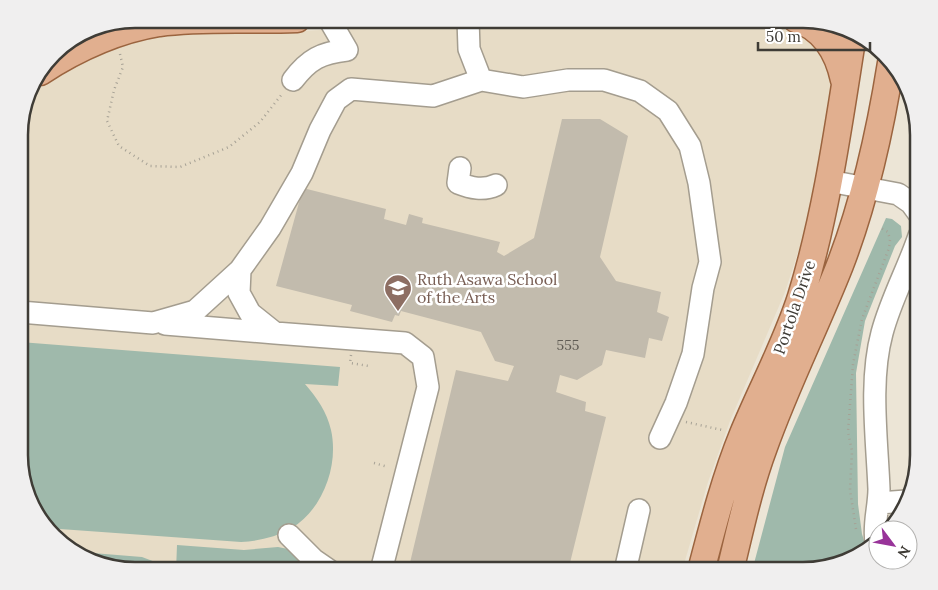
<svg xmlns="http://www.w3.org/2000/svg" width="938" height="590" viewBox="0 0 938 590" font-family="Lora,serif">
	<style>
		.built { fill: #e7dcc6 }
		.green { fill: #9fb9ab }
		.building { fill: #c2bbad }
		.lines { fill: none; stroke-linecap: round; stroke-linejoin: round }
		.minor-casing { stroke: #a49d8f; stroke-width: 24 }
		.major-casing { stroke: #9b643f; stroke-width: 29 }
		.path { stroke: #a6a195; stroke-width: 2.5; stroke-dasharray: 1 4; stroke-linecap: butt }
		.minor { stroke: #fff; stroke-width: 21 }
		.major { stroke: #e1af8f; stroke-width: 26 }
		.labels { text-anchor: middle; stroke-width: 5; stroke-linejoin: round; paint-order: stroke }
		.number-label { font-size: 14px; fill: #605c54 }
		.education-label { font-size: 16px; fill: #785e54; stroke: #fff; text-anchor: start }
		.street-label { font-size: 16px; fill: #3f3c36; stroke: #fff }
		.rim { fill: none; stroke: #3f3c36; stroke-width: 2.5 }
	</style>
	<rect width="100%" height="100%" fill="#ece5d6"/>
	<path class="built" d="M771,19L783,21L814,33L832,80L819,181L803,237L785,292L730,421L708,482L682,571H134L70,552L38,520L20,470V120L27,95L42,83L75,62L141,38L223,29L305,31L366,27Z"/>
	<path class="green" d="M886,218L892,219L901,226L902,237L895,246L865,321L856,373L858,504L862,534L867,550L861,556L811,571H752L785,447Z
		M20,342L340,367L338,386L305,384C317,398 327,412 331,430C339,465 323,509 292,528C276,537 259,541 241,542L46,528L38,520L20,470Z
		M57,539H64L80,552L142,557L171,568V571H134L70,552Z
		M177,545L244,550L278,547L293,550L320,571H176Z"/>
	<path class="building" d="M562,119H600L628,136L600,257L616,281L661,292L657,312L669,317L662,341L649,338L645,358L606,350L602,365L577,380L560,375L556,392L586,402L585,411L606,417L568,571H408L456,370L508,381L514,366L495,361L481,332L401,311L399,316L395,315L392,322L350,311L352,305L276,286L303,188L386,209L384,219L406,225L409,214L423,218L422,223L500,242L497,252L504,256L534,238Z"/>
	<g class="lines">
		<g class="minor-casing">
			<path id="minor" d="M468,19L469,49L481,80L523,87L568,80H604L640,91L668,111L690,146L699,183L710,262L703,288L693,354L676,403L660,438
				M293,80C309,59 321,53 347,50L329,19
				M460,168L458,183C471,188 483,191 496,185
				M829,181L898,194L911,203L919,214
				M20,312L153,323L195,311L240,270
				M165,324L275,333
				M879,503L906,501
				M289,535L314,560L330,571
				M876,542C873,525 879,507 879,489C877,439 869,381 882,333C891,299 908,269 919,236
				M381,571L428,387L423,357L405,343L275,333L250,313L239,293L240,270L270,228L302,173L320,130L336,100L351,89L433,96L481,80
				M625,571L639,510"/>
		</g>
		<g class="major-casing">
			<path id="major" d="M796,19C824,28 838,52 844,80
				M40,72C77,48 116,30 159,23C205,17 251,21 297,19
				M701,571C713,525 725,478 743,434C762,388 786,344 801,297C827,212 839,122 853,34
				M730,571C740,530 749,487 764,447C786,385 816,326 840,265C865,200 880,132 891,63"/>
		</g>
		<path class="path" d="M120,54L123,67L114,90L107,121L119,146L150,166L180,167L229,147L260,122L282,94
			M351,355L350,363L369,366
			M686,422L722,430
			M374,463L388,467
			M856,529L850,490L852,451L848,432L853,364L862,319L889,248L890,240L888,232L879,227"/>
		<use href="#minor" class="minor"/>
		<use href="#major" class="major"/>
	</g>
	<defs>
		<g id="school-pin" transform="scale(1.4375)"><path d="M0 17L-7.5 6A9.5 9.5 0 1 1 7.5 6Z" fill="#8d6e63" stroke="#fff"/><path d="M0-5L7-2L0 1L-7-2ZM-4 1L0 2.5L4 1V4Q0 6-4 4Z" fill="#fff"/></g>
	</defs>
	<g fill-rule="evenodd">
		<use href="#school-pin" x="398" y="288"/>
	</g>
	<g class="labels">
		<g class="number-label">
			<text x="568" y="350">555</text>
		</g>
		<g class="education-label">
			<text x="417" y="285">Ruth Asawa School<tspan x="417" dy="18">of the Arts</tspan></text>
		</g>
		<g class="street-label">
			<text transform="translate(794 307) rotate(-71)" y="6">Portola Drive</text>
		</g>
	</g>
	<path d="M0 0H938V590H0ZM135 28H803A107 107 0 0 1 910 135V455A107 107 0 0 1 803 562H135A107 107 0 0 1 28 455V135A107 107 0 0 1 135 28Z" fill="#f0efef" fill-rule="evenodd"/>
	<path class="rim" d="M135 28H803A107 107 0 0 1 910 135V455A107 107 0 0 1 803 562H135A107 107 0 0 1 28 455V135A107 107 0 0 1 135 28Z"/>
	<g transform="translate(893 545) rotate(122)"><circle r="24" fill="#ffffff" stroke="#b2b1af"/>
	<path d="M0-4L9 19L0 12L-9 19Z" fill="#983399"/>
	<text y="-8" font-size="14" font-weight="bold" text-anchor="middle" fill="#3f3c36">N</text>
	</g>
	<path d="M758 42v8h112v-8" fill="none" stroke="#3f3c36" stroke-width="2.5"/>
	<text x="766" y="42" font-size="15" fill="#3f3c36" stroke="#ffffff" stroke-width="4" paint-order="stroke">50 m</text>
</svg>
